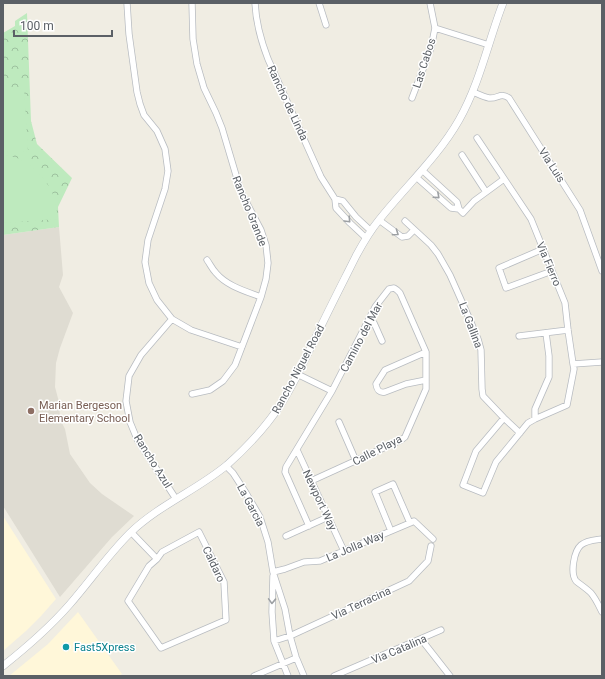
<svg xmlns="http://www.w3.org/2000/svg" width="605" height="679" viewBox="0 0 605 679" font-family="Roboto,sans-serif">
	<style>
		.commercial { fill: #fff7d9 }
		.education { fill: #dfdcd2 }
		.park { fill: url(#park-crowns) }
		.pitch { fill: #beeabe }
		.lines { fill: none; stroke-linecap: round; stroke-linejoin: round }
		.minor-casing { stroke: #b8bcc1; stroke-width: 7 }
		.tertiary-casing { stroke: #b8bcc1; stroke-width: 8 }
		.minor { stroke: #fff; stroke-width: 5.5 }
		.tertiary { stroke: #fff; stroke-width: 7 }
		.oneway { stroke: #9da0a3 }
		.education-dot { fill: #8d6e63; stroke: #fff; stroke-width: 1.5 }
		.culture-dot { fill: #0f9aa8; stroke: #fff; stroke-width: 1.5 }
		.labels { text-anchor: middle; stroke-width: 3; stroke-linejoin: round; paint-order: stroke }
		.street-label { font-size: 11px; fill: #5b6066; stroke: #fff }
		.education-label { font-size: 11px; fill: #785e54; stroke: #fff; text-anchor: start }
		.culture-label { font-size: 11px; fill: #0d838f; stroke: #fff; text-anchor: start }
	</style>
	<defs>
		<pattern id="park-crowns" width="20" height="18" patternUnits="userSpaceOnUse"><rect width="20" height="18" fill="#beeabe"/><path d="M2 6a3 3 0 1 1 6 0M12 15a3 3 0 1 1 6 0" fill="none" stroke="#9dc19e"/></pattern>
	</defs>
	<rect width="100%" height="100%" fill="#f0ede3"/>
	<path class="commercial" d="M3,516L56,599L41,616L26,631L3,651Z
		M78,612L122,674L119,676H9L48,644Z"/>
	<path class="education" d="M59,227L63,275L59,287L73,313L60,348L56,363L55,387L59,402L60,419L65,429L70,454L90,483L102,494L134,516L112,537L60,597L3,506V235Z"/>
	<path class="park" d="M27,13L31,121L37,144L72,178L58,207L59,227L3,235V33L15,26V21Z"/>
	<path class="pitch" d="M24,88L28,151L3,152V90Z
		M3,155C26,156 46,176 54,197C56,204 57,211 58,219L3,223Z"/>
	<g class="lines">
		<g class="minor-casing">
			<path id="minor" d="M127,3L129,34L137,92L140,104L144,115L157,131L165,149L168,171L165,189L148,240L145,262L149,283L157,300L172,319L191,330L242,347
				M192,3L193,39L197,64L204,88L216,113L222,128L241,192L261,230L266,245L268,263L266,279L261,297L235,365L223,381L210,390L192,394
				M255,3C256,23 261,41 268,59L321,177L335,199L336,208L350,223L366,238
				M319,3L326,25
				M435,28L489,45
				M473,92C478,94 484,97 489,98C498,99 500,92 509,98L580,210L602,271
				M412,98L431,48L435,28L430,3
				M477,138L531,219L565,303L568,330L573,364L574,369L567,405L535,419L528,423L496,462L483,493L463,485L476,451L504,418
				M462,155L486,192
				M422,170L457,202L459,209L463,213L474,201L504,179
				M416,177L451,208L459,209
				M335,199L343,201L356,217L371,231
				M379,220L402,237L408,236L414,230
				M405,221L431,245L438,254L450,275L470,320L478,339L481,350L482,389L483,396L504,418L520,433
				M543,249L499,268L506,288L552,271
				M207,260C210,264 212,269 216,273C227,286 245,291 261,297
				M172,319L141,355L129,376L126,401L130,422L137,439L176,499
				M369,320L374,323L382,341
				M519,336L568,330
				M426,352L385,370L376,384C377,390 379,393 385,392L406,384L426,380
				M573,364L602,362
				M297,374L332,391
				M535,419V409L549,377V356L546,333
				M339,422L356,461
				M297,450L344,551
				M226,466L233,473L246,493L260,517L268,542L273,572L285,609L290,636L296,657L304,676
				M309,526L285,472L286,467L332,391L375,307L389,289L394,288L397,290L400,293L426,352V389L405,437L401,440L311,481
				M391,531L375,492L393,484L410,523L414,521L433,539
				M131,532L157,559
				M199,532L224,582L226,620L161,648L128,601L149,566L157,559L162,552Z
				M286,536L328,517
				M602,539C595,540 587,540 581,545C574,551 570,573 576,581C581,585 587,589 591,593C596,599 599,606 602,612
				M273,572L285,569L304,562L320,561L410,523
				M273,576L272,612L274,641L288,676
				M421,639L450,676
				M274,641L290,636L409,581L428,561L431,546
				M254,676L296,658
				M334,676L441,630"/>
		</g>
		<g class="tertiary-casing">
			<path id="tertiary" d="M3,666C27,647 50,627 70,604C90,581 108,555 130,533C159,505 197,490 227,465C247,447 266,427 281,404C293,386 302,365 312,345C326,315 341,286 356,256C363,243 370,231 379,220C405,187 438,157 459,120C480,83 488,42 503,3"/>
		</g>
		<use href="#minor" class="minor"/>
		<use href="#tertiary" class="tertiary"/>
	</g>
	<defs><path id="oneway-chevron" d="M-2-3.5L2.5 0L-2 3.5" fill="none" stroke-width="1.6" stroke-linecap="round" stroke-linejoin="round"/></defs>
	<g class="oneway">
		<use href="#oneway-chevron" transform="translate(437 196) rotate(42)"/>
		<use href="#oneway-chevron" transform="translate(348 220) rotate(47)"/>
		<use href="#oneway-chevron" transform="translate(396 233) rotate(35)"/>
		<use href="#oneway-chevron" transform="translate(272 601) rotate(92)"/>
	</g>
	<circle class="education-dot" cx="31" cy="411" r="4"/>
	<circle class="culture-dot" cx="66" cy="647" r="4"/>
	<g class="labels">
		<g class="street-label">
			<text transform="translate(424 63) rotate(-72)" y="4">Las Cabos</text>
			<text transform="translate(288 103) rotate(65)" y="4">Rancho de Linda</text>
			<text transform="translate(552 165) rotate(57)" y="4">Via Luis</text>
			<text transform="translate(250 211) rotate(68)" y="4">Rancho Grande</text>
			<text transform="translate(549 264) rotate(67)" y="4">Via Fierro</text>
			<text transform="translate(471 325) rotate(69)" y="4">La Gallina</text>
			<text transform="translate(361 337) rotate(-62)" y="4">Camino del Mar</text>
			<text transform="translate(298 369) rotate(-62)" y="4">Rancho Niguel Road</text>
			<text transform="translate(377 450) rotate(-27)" y="4">Calle Playa</text>
			<text transform="translate(153 461) rotate(58)" y="4">Rancho Azul</text>
			<text transform="translate(320 500) rotate(65)" y="4">Newport Way</text>
			<text transform="translate(251 505) rotate(62)" y="4">La Garcia</text>
			<text transform="translate(355 546) rotate(-23)" y="4">La Jolla Way</text>
			<text transform="translate(214 564) rotate(65)" y="4">Caldaro</text>
			<text transform="translate(361 603) rotate(-25)" y="4">Via Terracina</text>
			<text transform="translate(399 649) rotate(-23)" y="4">Via Catalina</text>
		</g>
		<g class="education-label">
			<text x="39" y="409">Marian Bergeson<tspan x="39" dy="13">Elementary School</tspan></text>
		</g>
		<g class="culture-label">
			<text x="74" y="651">Fast5Xpress</text>
		</g>
	</g>
	<rect width="605" height="679" fill="none" stroke="#5b6066" stroke-width="8"/>
	<path d="M14 30v6h98v-6" fill="none" stroke="#5b6066" stroke-width="2"/>
	<text x="20" y="30" font-size="12" fill="#5b6066" stroke="#ffffff" stroke-width="3" paint-order="stroke">100 m</text>
</svg>
